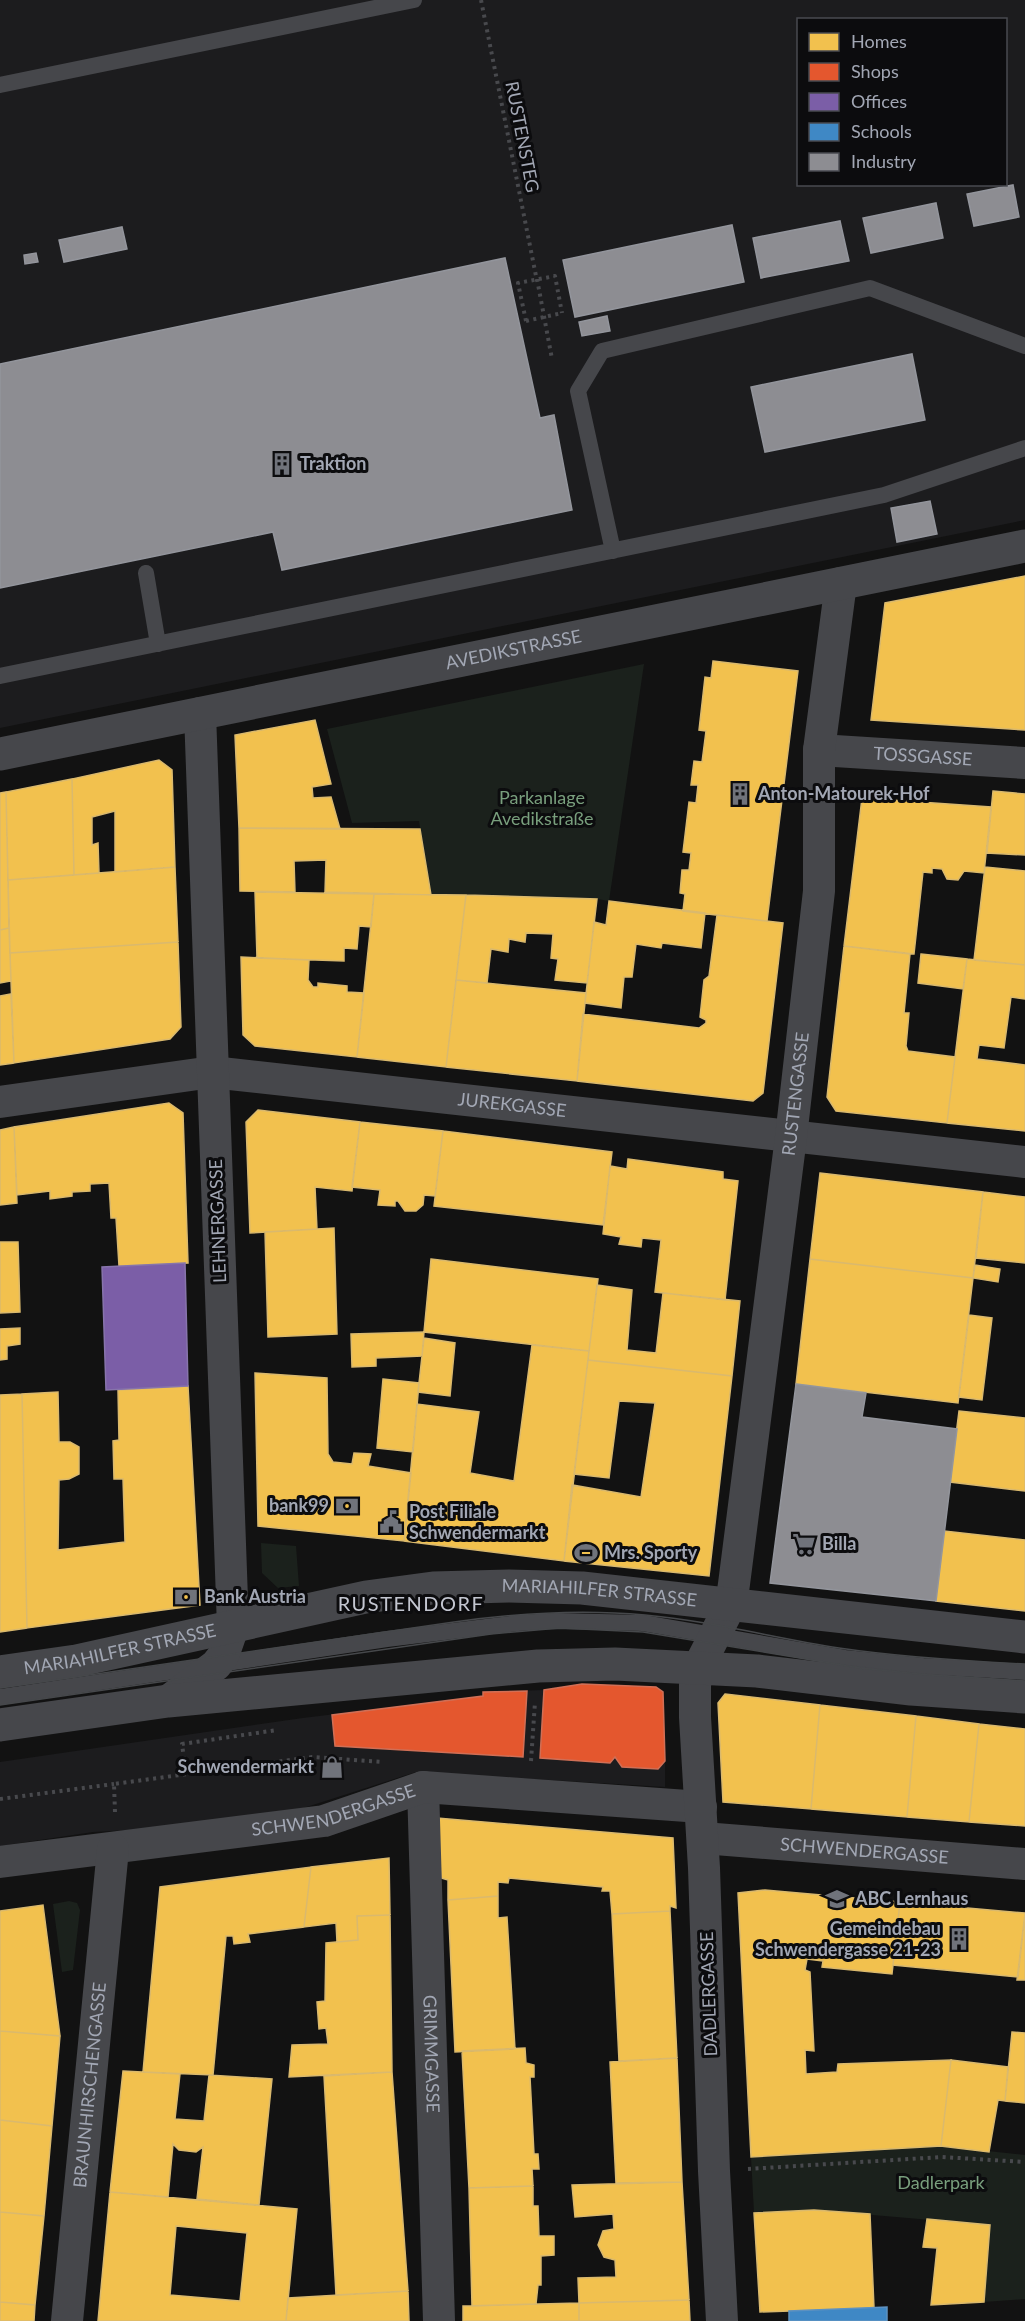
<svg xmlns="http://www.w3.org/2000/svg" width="1025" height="2321" viewBox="0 0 1025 2321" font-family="Lato,sans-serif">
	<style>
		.built { fill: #1c1c1e; fill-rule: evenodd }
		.green { fill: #1b211c }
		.homes { fill: #f2c14e; stroke: #dab96d; stroke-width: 1.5; fill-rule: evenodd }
		.shops { fill: #e4572e; stroke: #d06f56; stroke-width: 1.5 }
		.offices { fill: #7b5ea7; stroke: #8774ab; stroke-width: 1.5 }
		.schools { fill: #3f88c5; stroke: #5d91c0; stroke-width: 1.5 }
		.industry { fill: #8d8d92; stroke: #93959c; stroke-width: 1.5 }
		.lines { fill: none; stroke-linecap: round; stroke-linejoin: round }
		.path { stroke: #48494d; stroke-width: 4; stroke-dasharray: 3 4.5; stroke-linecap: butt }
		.service { stroke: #46474b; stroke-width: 16 }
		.minor { stroke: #46474b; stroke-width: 32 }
		.tertiary { stroke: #46474b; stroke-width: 33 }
		.tram { stroke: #46484b; stroke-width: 1.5 }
		.path-bridge { stroke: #48494d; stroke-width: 4; stroke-dasharray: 3 4.5; stroke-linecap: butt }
		.labels { text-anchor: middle; stroke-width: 6; stroke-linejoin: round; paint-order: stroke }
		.street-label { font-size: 18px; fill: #a2a7b4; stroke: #0c0c0e }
		.poi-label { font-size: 18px; font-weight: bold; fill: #a2a7b4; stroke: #0c0c0e; text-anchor: start }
		.park-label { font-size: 18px; fill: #799f7d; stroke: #0c0c0e }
		.neighbourhood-label { font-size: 20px; letter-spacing: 1.5px; fill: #c3c6d0; stroke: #0c0c0e }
	</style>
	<rect width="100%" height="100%" fill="#121212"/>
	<path class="built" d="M0,0H1025V520L0,728ZM798,20H1006V184H798Z
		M544,1690L665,1761V1787L416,1772L294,1811L203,1826L93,1832L0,1846V1762L303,1718L482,1696L483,1692Z"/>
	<path class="green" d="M644,664L609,901L597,899L431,895L419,821L352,823L327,729Z
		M261,1543L296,1546L299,1586L278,1588L262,1573Z
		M69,1901L77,1903L80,1910L73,1970L62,1972L53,1904Z
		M941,2146L1025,2155V2299L984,2302L990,2225L814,2210L754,2213L751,2157Z"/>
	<path class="homes" d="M1025,576V730L871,720L885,603Z
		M713,661L798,671L767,921L683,911L685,894L680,893L682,870H689L691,853L683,852L689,802L696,803L698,785H691L694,761L702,762L706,731L699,730L705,677L711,678Z
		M315,720L331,784L312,787L313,798L331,797L340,829L239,828L235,735Z
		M159,760L172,770L175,867L115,872V811L92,817V845L98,843L99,873L74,875L72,779Z
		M72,779L74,875L8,880L6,792Z
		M993,791L1025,794V855L987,853Z
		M6,792L9,928L0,930V793Z
		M862,798L991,807L984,873L964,871L958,880L947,879L942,869L932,868V873L923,872L914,954L844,946Z
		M239,828L420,829L431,895L325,892L326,860L294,861L295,892L240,891Z
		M175,867L178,942L10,953L8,880Z
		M985,867L1025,871V965L974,960Z
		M255,892L374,894L371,927L359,926L357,949L344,948V961L257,958Z
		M374,894L466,895L446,1067L357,1057Z
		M466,895L597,899L587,983L555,980L558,959L551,958L553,934L526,933L525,942L509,939L508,952L491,949L487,983L456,980Z
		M609,901L705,913L701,948L662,943L661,948L636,944L632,977H624L621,1008L585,1003L594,922L606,925Z
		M717,915L783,923L763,1093L753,1101L577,1081L583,1014L699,1028L706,1023V1020L700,1017L704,980L709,976Z
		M9,928L11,981L0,983V930Z
		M178,942L181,1027L170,1039L14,1063L10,953Z
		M844,946L910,954L904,1013H909L906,1046L908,1051L955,1057L947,1123L836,1111L827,1097Z
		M921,954L967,959L963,989L918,983Z
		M241,957L309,960L308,980L313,987H318V983L347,986V992L364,993L357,1057L255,1046L243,1035Z
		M967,959L1025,965V999L1011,997L1004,1048L979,1045L977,1059L1025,1065V1131L947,1123Z
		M456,980L586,993L577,1081L446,1067Z
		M11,994L14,1063L0,1065V996Z
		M169,1103L183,1113L188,1263L119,1266L116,1218H111L109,1183L90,1184V1191L72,1192V1196L50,1199V1191L17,1195L14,1127Z
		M258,1110L360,1122L352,1191L315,1187L317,1229L250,1233L246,1122Z
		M360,1122L443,1131L435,1196L424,1195L423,1205L416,1211H405L398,1201H395V1206L378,1205L380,1190L352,1187Z
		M14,1127L17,1203L0,1205V1130Z
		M443,1131L612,1152L603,1225L434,1206Z
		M628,1159L723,1172V1179L738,1181L725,1300L655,1292L661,1240L642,1238L641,1247L619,1244L621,1237L603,1234L610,1166L627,1169Z
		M820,1173L983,1192L973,1278L810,1259Z
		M983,1192L1025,1197V1263L976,1258Z
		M334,1228L337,1334L268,1337L265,1232Z
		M0,1242H18L20,1312L0,1313Z
		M431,1259L598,1279L589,1351L424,1332Z
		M810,1259L973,1278L958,1403L796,1384Z
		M975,1265L1000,1269L998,1282L973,1278Z
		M597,1285L632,1290L627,1350L656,1353L663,1293L740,1301L732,1376L588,1360Z
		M969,1315L992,1318L982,1400L959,1397Z
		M20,1328V1344L7,1346V1359L0,1360V1329Z
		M424,1332L422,1356L376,1358V1366L352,1367L351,1334Z
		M424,1338L455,1343L450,1396L418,1392Z
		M532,1345L589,1351L564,1561L404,1541L417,1404L479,1412L470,1473L514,1481Z
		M588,1360L732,1376L709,1576L564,1561L572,1485L641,1497L655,1403L619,1401L609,1478L574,1474Z
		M255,1373L327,1378L328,1454L333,1462L352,1464L354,1453L371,1454L368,1466L411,1473L404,1541L258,1526Z
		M383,1379L419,1383L413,1452L377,1448Z
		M188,1386L200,1605L27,1628L22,1394L58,1392L59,1442H70L79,1447V1474L69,1479L59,1480L58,1550L125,1542L123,1479H114L113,1441L119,1440L118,1390Z
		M22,1394L27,1628L0,1632V1395Z
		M959,1411L1025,1418V1491L950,1482Z
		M944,1531L1025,1540V1611L936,1601Z
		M725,1694L820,1705L811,1809L723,1802L718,1703Z
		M820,1705L916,1716L907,1817L811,1809Z
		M916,1716L979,1724L969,1822L907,1817Z
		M979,1724L1025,1729V1826L969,1822Z
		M437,1818L673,1838L676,1908L670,1906V1911L612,1914L610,1891H602L603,1887L509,1878L508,1883L498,1882V1896L448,1900V1880L441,1878Z
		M389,1858L390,1915L357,1916L358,1940L337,1942L336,1923L304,1927L311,1867Z
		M311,1867L304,1927L248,1934L250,1942L234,1944L233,1936H226L213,2075L143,2072L160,1887Z
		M765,1890L900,1902L892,1974L822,1967L823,1961L807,1959L805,1970L810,1972L814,2051L805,2050L806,2074L837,2072L838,2064L951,2060L941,2146L751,2157L738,1893Z
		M498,1896V1918L507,1917L515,2049L455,2052L448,1900Z
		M900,1902L1025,1913L1018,1977L893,1965Z
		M43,1905L60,2036L0,2031V1911Z
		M670,1911L677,2058L619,2061L612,1914Z
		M1025,1913V1980H1017Z
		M390,1915L392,2072L289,2077L292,2045L328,2044L326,2028L319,2029L317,2002L325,2001L326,1943L358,1940L357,1916Z
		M0,2031L60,2036L52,2126L0,2120Z
		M1012,2032L1025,2033V2103L1005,2101Z
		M525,2048L526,2063L534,2065V2077H530L534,2154H538L539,2169H532L533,2186L469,2188L462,2051Z
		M677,2058L682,2182L616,2183L610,2062Z
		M951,2060L1008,2067L1005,2101L998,2100L989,2152L941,2146Z
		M123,2071L180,2074L175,2119L204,2121L209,2075L272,2079L259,2205L197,2199L203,2147L196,2152L179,2150L173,2144L168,2197L110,2192Z
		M392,2072L408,2291L336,2295L324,2076Z
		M0,2120L52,2126L44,2216L0,2212Z
		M682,2182L689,2300L579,2303L578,2278L616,2277L615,2260L604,2257L598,2245L603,2231L614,2229L613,2214L575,2217L572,2185Z
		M533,2186V2206H538L539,2236H554V2255L541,2256V2285H538L536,2304L472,2306L469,2188Z
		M110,2192L297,2209L286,2321H98ZM176,2226L247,2233L240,2301L170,2295Z
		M814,2210L870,2214L874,2308L760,2312L754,2213Z
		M0,2212L44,2216L35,2305L0,2302Z
		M927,2219L990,2225L984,2302L931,2305L937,2248L923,2247Z
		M408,2291L409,2321H286L288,2298Z
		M689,2300L690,2321H579V2303Z
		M0,2302L35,2305L34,2321H0Z
		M579,2303V2321H463V2306Z"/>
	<path class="shops" d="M582,1684L656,1687L663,1692L665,1761L658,1769L622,1767L615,1757L610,1763L540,1758L544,1690Z
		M527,1691L523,1757L335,1746L332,1715L483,1696V1692Z"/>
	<path class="offices" d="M185,1263L188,1386L106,1390L102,1267Z"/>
	<path class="schools" d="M887,2307V2321H789V2311Z"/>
	<path class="industry" d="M1013,185L1019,217L974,226L967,194Z
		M936,203L943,238L871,253L863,218Z
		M840,221L849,261L761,278L753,238Z
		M732,225L744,282L575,317L563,260Z
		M122,227L127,249L64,262L59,240Z
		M36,253L38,262L25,264L24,255Z
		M505,258L540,418L554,415L572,510L282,570L273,532L0,588V364Z
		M607,316L610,331L582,336L579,322Z
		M912,354L925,420L765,452L751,387Z
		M930,501L937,534L897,542L891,508Z
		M796,1384L866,1393L862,1417L957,1429L936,1601L770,1583Z"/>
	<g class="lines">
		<path class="path" d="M537,279L552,359
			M526,321L518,283L555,276L562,313
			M531,1761L535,1702
			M186,1774L182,1744L277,1730
			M0,1799L114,1784
			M115,1812L114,1784L312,1757L383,1762
			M748,2169L942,2157L1025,2162"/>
		<path class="service" d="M0,85L414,0
			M613,551L578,391L602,351L870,288L1025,346
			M146,573L158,644
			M0,676L884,495L1025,448
			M0,1697L387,1639L518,1623L556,1621L643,1623L845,1658L923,1666L1025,1672"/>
		<g class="minor">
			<path id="s1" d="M819,750L1025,763"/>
			<path id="s2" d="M0,1102L212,1072L1025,1162"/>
			<path d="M168,1701L216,1665L223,1656L233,1627L200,713"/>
			<path id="s3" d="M423,1787L439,2321"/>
			<path id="s4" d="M703,1838L1025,1864"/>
			<path id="s5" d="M0,1862L324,1821L423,1787L701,1807"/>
			<path id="s6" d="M67,2321L113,1849"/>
			<path id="s7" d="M722,2321L714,2171L704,1868L695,1717V1685L698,1668L731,1604L734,1584L791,1137L819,891V750L841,583"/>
		</g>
		<g class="tertiary">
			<path id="s8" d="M0,754L1025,546"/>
			<path id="s9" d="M0,1672L76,1661L366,1597L433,1588L509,1586L582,1588L1025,1637"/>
			<path d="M0,1725L168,1701L538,1666L615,1664L757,1671L911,1689L1025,1697"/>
		</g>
		<path class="tram" d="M0,1688L454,1622C517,1613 582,1609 645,1615C711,1621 774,1638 839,1648C900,1657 963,1661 1025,1664
			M0,1705L491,1634L560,1628L643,1632L860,1668L929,1675L1025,1681"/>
		<path class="path-bridge" d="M481,0L537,281
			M526,321L562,313"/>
	</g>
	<defs>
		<g id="building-bare" transform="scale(1.8)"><path d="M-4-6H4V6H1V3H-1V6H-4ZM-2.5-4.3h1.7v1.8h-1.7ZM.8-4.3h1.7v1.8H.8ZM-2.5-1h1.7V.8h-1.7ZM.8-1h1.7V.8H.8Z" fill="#70737b" stroke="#0c0c0e" stroke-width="2.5" paint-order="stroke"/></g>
		<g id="bank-bare" transform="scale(1.8)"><path d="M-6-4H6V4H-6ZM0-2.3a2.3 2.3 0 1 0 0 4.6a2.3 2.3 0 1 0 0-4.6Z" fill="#70737b" stroke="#0c0c0e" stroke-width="2.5" paint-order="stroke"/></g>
		<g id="civic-bare" transform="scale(1.8)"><path d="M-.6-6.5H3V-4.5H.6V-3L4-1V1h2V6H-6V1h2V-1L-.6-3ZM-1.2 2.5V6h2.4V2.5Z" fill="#70737b" stroke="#0c0c0e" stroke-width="2.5" paint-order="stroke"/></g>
		<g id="supermarket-bare" transform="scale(1.8)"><path d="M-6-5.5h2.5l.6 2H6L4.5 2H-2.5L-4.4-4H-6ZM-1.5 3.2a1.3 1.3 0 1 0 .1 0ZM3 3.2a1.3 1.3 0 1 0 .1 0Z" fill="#70737b" stroke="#0c0c0e" stroke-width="2.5" paint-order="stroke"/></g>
		<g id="stadium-bare" transform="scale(1.8)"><path d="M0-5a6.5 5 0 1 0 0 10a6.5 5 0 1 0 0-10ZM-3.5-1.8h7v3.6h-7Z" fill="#70737b" stroke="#0c0c0e" stroke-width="2.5" paint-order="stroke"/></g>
		<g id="shop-bare" transform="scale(1.8)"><path d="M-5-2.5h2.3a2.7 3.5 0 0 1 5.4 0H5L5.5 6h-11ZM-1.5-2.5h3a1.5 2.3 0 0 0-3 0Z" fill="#70737b" stroke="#0c0c0e" stroke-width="2.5" paint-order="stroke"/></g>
		<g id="school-bare" transform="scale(1.8)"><path d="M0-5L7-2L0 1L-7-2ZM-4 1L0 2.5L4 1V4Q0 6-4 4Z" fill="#70737b" stroke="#0c0c0e" stroke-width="2.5" paint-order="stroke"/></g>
	</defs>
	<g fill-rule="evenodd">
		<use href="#building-bare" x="282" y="464"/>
		<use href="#building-bare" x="740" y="794"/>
		<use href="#bank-bare" x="347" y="1506"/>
		<use href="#civic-bare" x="391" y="1522"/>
		<use href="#supermarket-bare" x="804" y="1544"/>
		<use href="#stadium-bare" x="586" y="1553"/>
		<use href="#bank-bare" x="186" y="1597"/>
		<use href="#shop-bare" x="332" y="1767"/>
		<use href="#school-bare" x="837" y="1899"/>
		<use href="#building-bare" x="959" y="1939"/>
	</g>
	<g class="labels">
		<g class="street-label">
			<text transform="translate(522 137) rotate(79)" y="6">RUSTENSTEG</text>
			<text dy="6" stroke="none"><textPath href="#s8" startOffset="524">AVEDIKSTRASSE</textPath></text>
			<text dy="6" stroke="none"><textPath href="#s1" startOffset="104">TOSSGASSE</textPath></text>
			<text dy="6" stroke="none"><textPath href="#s7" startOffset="1240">RUSTENGASSE</textPath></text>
			<text dy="6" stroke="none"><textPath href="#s2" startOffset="516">JUREKGASSE</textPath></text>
			<text transform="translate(218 1221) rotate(-92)" y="6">LEHNERGASSE</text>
			<text dy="6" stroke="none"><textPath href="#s9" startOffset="608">MARIAHILFER STRASSE</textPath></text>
			<text dy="6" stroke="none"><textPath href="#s9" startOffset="122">MARIAHILFER STRASSE</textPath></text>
			<text dy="6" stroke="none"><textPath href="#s5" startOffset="338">SCHWENDERGASSE</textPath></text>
			<text dy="6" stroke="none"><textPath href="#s4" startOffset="162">SCHWENDERGASSE</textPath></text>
			<text transform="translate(709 1994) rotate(-92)" y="6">DADLERGASSE</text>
			<text dy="6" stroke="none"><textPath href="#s3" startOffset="267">GRIMMGASSE</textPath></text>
			<text dy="6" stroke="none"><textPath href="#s6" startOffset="237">BRAUNHIRSCHENGASSE</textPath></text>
		</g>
		<g class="poi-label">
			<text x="300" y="470">Traktion</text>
			<text x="758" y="800">Anton-Matourek-Hof</text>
			<text x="329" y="1512" text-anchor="end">bank99</text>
			<text x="409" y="1518">Post Filiale<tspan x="409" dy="21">Schwendermarkt</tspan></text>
			<text x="822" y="1550">Billa</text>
			<text x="604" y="1559">Mrs. Sporty</text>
			<text x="204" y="1603">Bank Austria</text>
			<text x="314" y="1773" text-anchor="end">Schwendermarkt</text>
			<text x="855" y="1905">ABC Lernhaus</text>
			<text x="941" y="1935" text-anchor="end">Gemeindebau<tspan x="941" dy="21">Schwendergasse 21-23</tspan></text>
		</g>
		<g class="park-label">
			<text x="542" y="804">Parkanlage<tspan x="542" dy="21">Avedikstraße</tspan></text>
			<text x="941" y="2189">Dadlerpark</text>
		</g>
		<g class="neighbourhood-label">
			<text x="411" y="1611">RUSTENDORF</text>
		</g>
	</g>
	<rect x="797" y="18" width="210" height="168" fill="#0c0c0e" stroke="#484a50" stroke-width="1.5"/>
	<rect x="809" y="33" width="30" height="18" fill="#f2c14e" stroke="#484a50" stroke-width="1.5"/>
	<text x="851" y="48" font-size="18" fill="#a2a7b4">Homes</text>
	<rect x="809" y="63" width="30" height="18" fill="#e4572e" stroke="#484a50" stroke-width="1.5"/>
	<text x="851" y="78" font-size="18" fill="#a2a7b4">Shops</text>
	<rect x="809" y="93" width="30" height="18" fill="#7b5ea7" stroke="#484a50" stroke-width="1.5"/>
	<text x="851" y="108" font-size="18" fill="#a2a7b4">Offices</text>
	<rect x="809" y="123" width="30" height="18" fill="#3f88c5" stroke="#484a50" stroke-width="1.5"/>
	<text x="851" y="138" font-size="18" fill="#a2a7b4">Schools</text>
	<rect x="809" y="153" width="30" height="18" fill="#8d8d92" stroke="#484a50" stroke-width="1.5"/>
	<text x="851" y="168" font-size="18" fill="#a2a7b4">Industry</text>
</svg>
